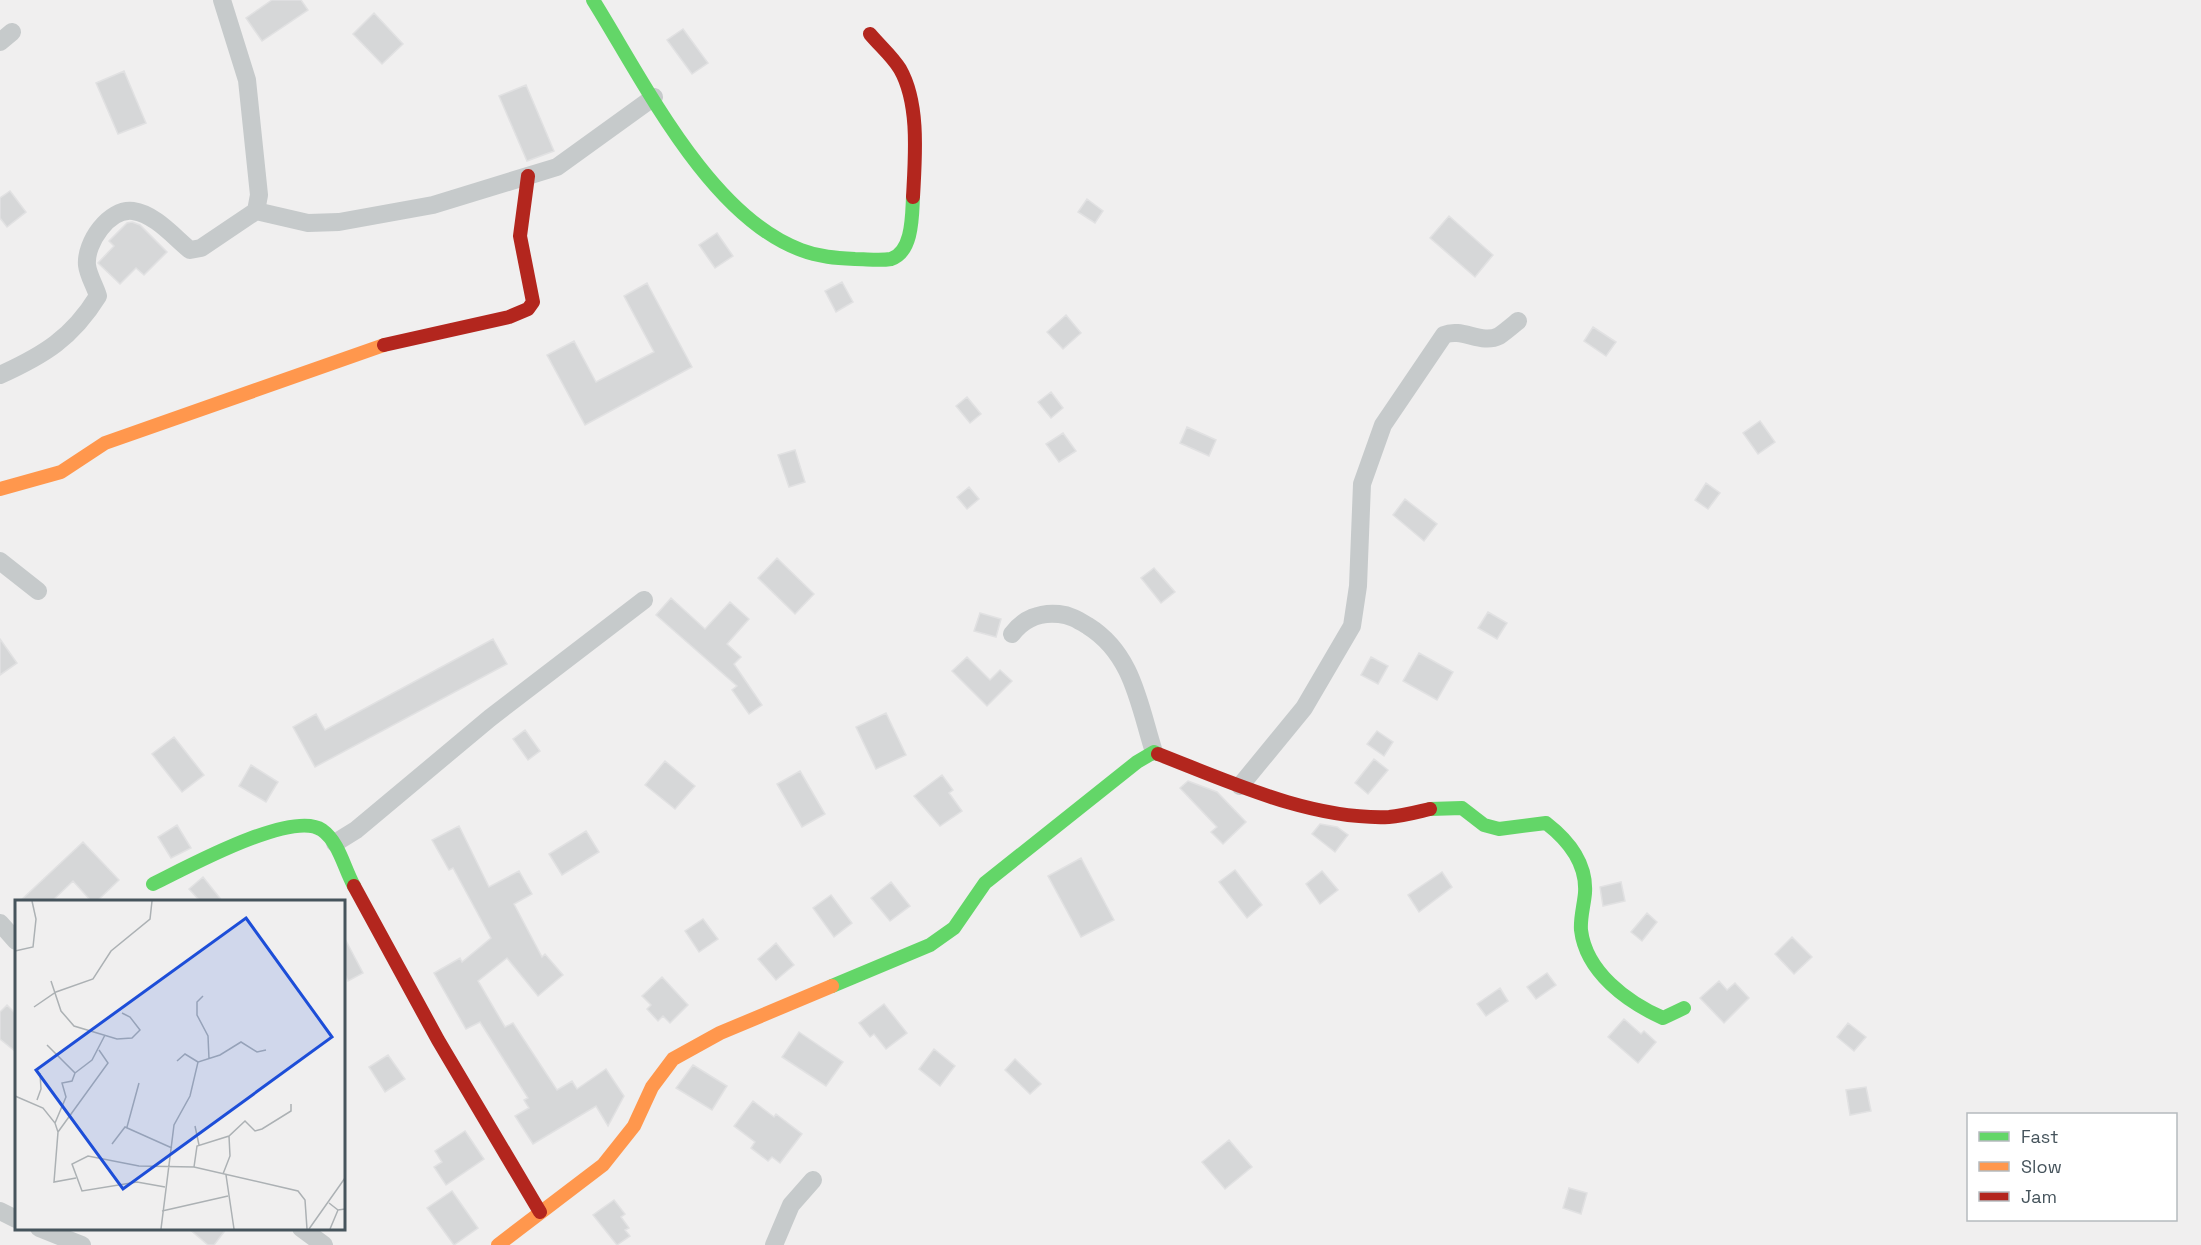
<svg xmlns="http://www.w3.org/2000/svg" width="2201" height="1245" viewBox="0 0 2201 1245" font-family="'Space Grotesk',sans-serif">
	<style>
		.building { fill: #d6d7d8; stroke: #e1e1e2; stroke-width: 1.5 }
		.lines { fill: none; stroke-linecap: round; stroke-linejoin: round }
		.street { stroke: #c6cacb; stroke-width: 18 }
		.fast { stroke: #63d668; stroke-width: 14 }
		.slow { stroke: #ff974d; stroke-width: 14 }
		.jam { stroke: #b3261e; stroke-width: 14 }
		.inset-road { fill: none; stroke: #acb1b4; stroke-width: 1.5 }
		.view { fill: #1d4ed8; fill-opacity: 0.15; stroke: #1d4ed8; stroke-width: 3 }
		.inset-edge { fill: none; stroke: #46545c; stroke-width: 3 }
	</style>
	<rect width="100%" height="100%" fill="#f0efef"/>
	<path class="building" d="M272,0H301L308,10L262,41L246,18Z
		M374,13L403,44L382,64L353,34Z
		M683,29L708,63L692,74L667,40Z
		M124,71L146,123L118,134L96,83Z
		M526,85L554,151L527,161L499,96Z
		M10,191L26,212L7,227L0,218V198Z
		M1087,199L1103,211L1095,223L1078,212Z
		M1449,216L1493,255L1475,277L1430,238Z
		M132,222L140,225L167,252L144,275L136,268L120,284L98,263L114,246L109,241L127,223Z
		M717,233L733,256L715,268L699,245Z
		M842,282L853,302L836,312L825,291Z
		M647,283L692,367L585,425L547,355L574,341L596,382L654,352L624,296Z
		M1066,315L1081,333L1063,349L1047,332Z
		M1593,327L1616,342L1606,356L1584,341Z
		M1051,392L1063,408L1051,418L1038,402Z
		M967,397L981,414L970,423L956,406Z
		M1760,421L1775,442L1758,454L1743,433Z
		M1187,427L1216,440L1209,456L1180,443Z
		M1063,433L1076,451L1059,462L1046,444Z
		M795,450L805,482L789,487L778,455Z
		M1706,483L1720,493L1708,509L1695,500Z
		M969,487L979,499L967,509L957,497Z
		M1405,499L1437,524L1424,541L1393,515Z
		M777,558L814,594L795,614L758,578Z
		M1154,568L1175,592L1161,603L1141,578Z
		M671,598L705,629L730,602L749,619L727,644L741,657L734,664L762,705L749,714L732,690L737,686L656,615Z
		M1488,612L1507,623L1497,639L1478,628Z
		M980,613L1001,619L996,637L974,631Z
		M0,639L17,663L0,675Z
		M493,639L507,664L315,767L293,727L316,714L325,730Z
		M1419,653L1453,672L1437,700L1403,681Z
		M967,657L990,680L1000,670L1012,681L987,706L952,671Z
		M1371,657L1388,666L1378,684L1361,675Z
		M886,713L906,755L876,769L856,727Z
		M525,730L540,751L528,760L513,739Z
		M1377,731L1393,742L1384,756L1367,744Z
		M174,737L204,775L182,792L152,754Z
		M1374,759L1388,770L1368,794L1355,783Z
		M665,761L695,786L675,809L645,785Z
		M251,765L278,782L266,802L239,786Z
		M800,771L825,814L802,827L777,784Z
		M942,775L953,790L949,793L962,811L940,826L914,796Z
		M1188,781L1217,792L1246,822L1223,844L1211,832L1217,827L1180,788Z
		M1320,824L1337,827L1348,835L1335,852L1312,834Z
		M177,825L191,848L171,858L158,837Z
		M459,826L489,887L519,871L532,894L514,904L542,957L545,954L563,975L538,996L507,958L478,981L505,1027L513,1023L557,1090L572,1081L577,1089L606,1069L624,1096L608,1126L596,1106L533,1144L515,1116L529,1108L524,1100L528,1098L480,1022L466,1029L434,973L460,958L462,962L491,938L453,868L449,870L432,840Z
		M586,831L599,852L562,875L549,854Z
		M83,842L119,880L96,902H92L73,881L51,902H19Z
		M1081,858L1114,920L1081,937L1048,876Z
		M1235,870L1262,905L1247,918L1219,882Z
		M1322,871L1338,890L1320,904L1306,884Z
		M1442,872L1452,887L1419,912L1408,895Z
		M203,877L223,902H201L189,889Z
		M891,882L910,906L890,921L871,898Z
		M1621,882L1625,901L1603,906L1600,887Z
		M831,895L852,923L834,937L813,908Z
		M1647,913L1657,922L1642,941L1631,932Z
		M703,919L718,939L699,952L685,931Z
		M344,937L363,973L348,981L344,972Z
		M1792,937L1812,957L1794,974L1775,954Z
		M776,943L794,965L776,980L758,959Z
		M1547,973L1556,985L1536,999L1527,987Z
		M662,977L688,1005L670,1023L663,1016L658,1021L647,1009L651,1005L642,996Z
		M1719,981L1727,990L1735,983L1749,998L1724,1023L1700,998Z
		M1500,988L1508,1001L1486,1016L1477,1004Z
		M884,1004L907,1033L886,1049L874,1034L870,1037L859,1023Z
		M7,1005L16,1014V1052L0,1039V1012Z
		M1624,1019L1641,1034L1644,1031L1656,1042L1638,1063L1608,1037Z
		M1848,1023L1866,1037L1854,1051L1837,1037Z
		M799,1032L843,1062L826,1086L782,1057Z
		M934,1049L955,1066L940,1086L919,1069Z
		M388,1055L405,1079L385,1092L369,1067Z
		M1015,1059L1041,1084L1030,1094L1005,1070Z
		M693,1065L727,1086L712,1110L676,1088Z
		M1866,1087L1871,1111L1850,1115L1846,1090Z
		M753,1101L774,1117L776,1114L802,1134L780,1163L772,1157L768,1161L751,1148L755,1142L734,1126Z
		M465,1131L484,1159L446,1185L434,1167L442,1162L435,1151Z
		M1229,1140L1252,1167L1225,1189L1202,1162Z
		M1569,1188L1587,1193L1581,1214L1563,1208Z
		M452,1191L478,1228L454,1245L427,1208Z
		M614,1200L625,1214L621,1217L629,1228L625,1230L630,1236L617,1245L593,1215Z
		M188,1228H227L214,1245H208Z"/>
	<g class="lines">
		<path class="street" d="M0,42L12,32
			M256,211L308,223L339,222L433,205L557,167L654,97
			M0,375C44,355 72,338 98,296C95,286 88,275 87,265C85,243 109,208 133,211C155,214 174,237 190,250L201,248L256,211L259,195L247,80L222,0
			M0,561L38,591
			M1012,634C1023,619 1040,612 1059,614C1070,615 1078,620 1088,626C1133,654 1139,705 1154,752
			M1240,786L1304,708L1352,626L1358,586L1362,484L1383,425L1444,335C1462,327 1481,345 1499,336C1505,332 1512,326 1518,321
			M335,843L356,830L490,718L644,600
			M0,923L16,941
			M0,1211L16,1219
			M39,1228L82,1245
			M301,1228L324,1245
			M774,1245L791,1205L813,1180"/>
		<path class="fast" d="M593,0C643,80 709,216 801,250C819,257 836,258 855,259C867,259 879,261 891,259C913,252 912,215 913,197
			M1430,809L1462,808L1484,825L1499,829L1546,823C1568,840 1587,863 1585,893C1584,905 1580,918 1581,930C1586,972 1627,1002 1663,1018L1684,1008
			M153,884C184,869 292,809 322,830C339,842 344,868 354,886
			M832,986L930,945L954,928L985,883L1137,762L1154,752L1158,754"/>
		<path class="slow" d="M0,489L61,472L105,443L384,345
			M498,1245L603,1165L634,1126L652,1087L673,1059L720,1033L832,986"/>
		<path class="jam" d="M870,34C880,46 892,56 900,69C920,104 915,158 913,197
			M384,345L509,317L528,309L533,302L520,236L528,176
			M1158,754C1230,782 1311,820 1389,817C1403,816 1417,812 1430,809
			M354,886L438,1040L540,1212"/>
	</g>
	<g transform="translate(15 900)">
		<rect width="330" height="330" fill="#f0efef"/>
		<path class="inset-road" d="M0,51L18,47L21,19L17,1M36,81L46,111L59,126L102,139L117,138L125,130L115,117L107,113M188,96L182,102V115L193,136L194,159M19,107L41,92L78,79L96,51L135,19L137,1M32,145L60,173L57,181L47,183L51,197L40,223M162,161L170,154L183,162M60,173L77,160L90,135M0,196L28,208L40,223L43,232L39,282L61,278M22,200L26,189L25,173M180,226L184,245M112,227L124,183M43,232L93,163L84,150M97,244L110,227L157,248M179,267L182,246L214,236L230,221L240,231L247,229L276,211V204M208,274L215,256L214,236M211,275L219,329M150,287L122,282L67,291L57,264L73,256L124,266L179,267L283,291L290,300L292,329M314,303L323,310L330,309M147,311L213,296M146,329L159,225L175,196L183,162L205,155L226,142L242,152L251,150M294,329L330,278M315,329L323,310"/>
		<path class="view" d="M231,18L317,137L108,289L21,170Z"/>
		<rect width="330" height="330" class="inset-edge"/>
	</g>
	<rect x="1967" y="1113" width="210" height="108" fill="#ffffff" stroke="#b5bbbe" stroke-width="1.5"/>
	<rect x="1979" y="1132" width="30" height="9" fill="#63d668" stroke="#b5bbbe" stroke-width="1.5"/>
	<text x="2021" y="1143" font-size="18" fill="#46545c">Fast</text>
	<rect x="1979" y="1162" width="30" height="9" fill="#ff974d" stroke="#b5bbbe" stroke-width="1.5"/>
	<text x="2021" y="1173" font-size="18" fill="#46545c">Slow</text>
	<rect x="1979" y="1192" width="30" height="9" fill="#b3261e" stroke="#b5bbbe" stroke-width="1.5"/>
	<text x="2021" y="1203" font-size="18" fill="#46545c">Jam</text>
</svg>
